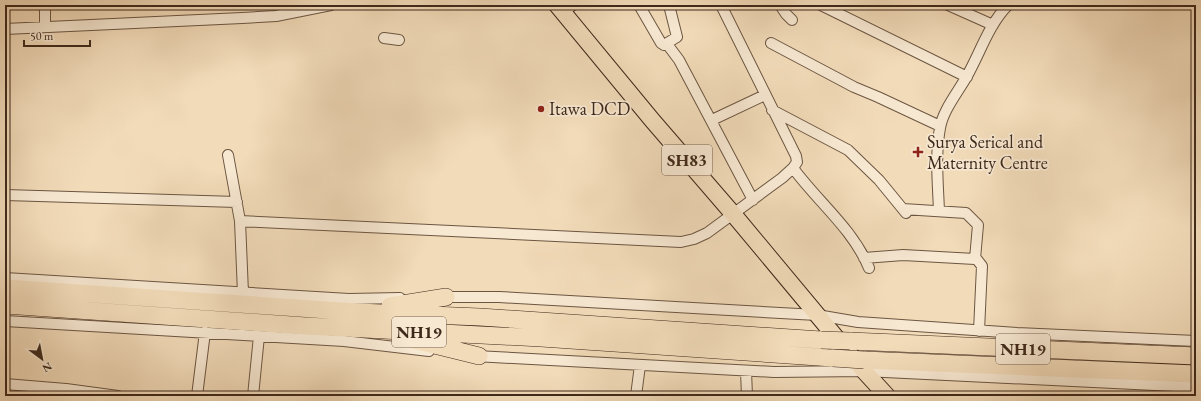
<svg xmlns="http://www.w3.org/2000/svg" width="1201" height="401" viewBox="0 0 1201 401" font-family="'EB Garamond',serif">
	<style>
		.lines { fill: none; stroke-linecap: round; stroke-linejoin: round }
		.minor-casing { stroke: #6c5642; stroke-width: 12 }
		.primary-casing { stroke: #3f291b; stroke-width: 18 }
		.trunk-casing { stroke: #3f291b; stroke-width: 18 }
		.minor { stroke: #f7e8d2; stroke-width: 10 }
		.primary { stroke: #f2dbb9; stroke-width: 16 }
		.trunk { stroke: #f2dbb9; stroke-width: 17 }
		.trunk-bridge-casing { stroke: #3f291b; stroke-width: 18; stroke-linecap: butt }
		.trunk-bridge { stroke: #f2dbb9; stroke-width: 17 }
		.poi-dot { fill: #8f2418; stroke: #f7e8d2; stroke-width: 1.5 }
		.labels { text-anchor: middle; stroke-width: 3.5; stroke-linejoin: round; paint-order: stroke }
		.shield { fill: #f7e8d2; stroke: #766252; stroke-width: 1 }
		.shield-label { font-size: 17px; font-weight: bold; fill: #3f291b }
		.poi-label { font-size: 18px; fill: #3f291b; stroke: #f7e8d2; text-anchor: start }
	</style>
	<rect width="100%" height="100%" fill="#f2dbb9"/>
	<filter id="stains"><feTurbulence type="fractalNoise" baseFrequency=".005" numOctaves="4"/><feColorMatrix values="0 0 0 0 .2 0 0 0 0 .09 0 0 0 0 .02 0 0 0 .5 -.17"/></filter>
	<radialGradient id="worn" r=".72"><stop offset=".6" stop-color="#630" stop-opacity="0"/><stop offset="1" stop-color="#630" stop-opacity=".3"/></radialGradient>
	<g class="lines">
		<g class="minor-casing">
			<path id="minor" d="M639,5L661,43L664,45L677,37L669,5
				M780,5L786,14L792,20
				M821,5L967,77
				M948,5L993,25
				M563,12L573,5
				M45,27V5
				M5,29L242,18L276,16L331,5
				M384,38L399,40
				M771,43L854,87L878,97L940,126
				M667,44L679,60L753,200
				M772,110L848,150L879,180L906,213
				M712,120L765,95
				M228,155L240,221L243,293
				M793,168C818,202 853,229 869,268
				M5,195L237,202
				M939,211C938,184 935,155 940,128C943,110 958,92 967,76C980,53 989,24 1008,5
				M240,221L681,242L694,239L707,233L782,178L793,168L797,162L796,156L721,5
				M975,257L982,266L979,331
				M864,258L903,255L975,259L978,225L966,213L903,209
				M5,278L349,299L400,298
				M442,297H499L817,315L858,322L1017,333L1196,341
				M5,321L344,341L429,351
				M475,356L774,372L864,371L1196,387
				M746,371L747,396
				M5,384L66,389L118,396
				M197,396L205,332
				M253,396L259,336
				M636,396L640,365"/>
		</g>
		<g class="primary-casing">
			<path id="primary" d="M557,5L652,120L734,215L864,371L887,396"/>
		</g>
		<g class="trunk-casing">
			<path id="trunk" d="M5,288L357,312L480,317L821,340
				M5,305L306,326L541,338L833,358
				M390,306L446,297
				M410,339L479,356
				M850,341L1196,356
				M864,360L1196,374"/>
		</g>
		<use href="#minor" class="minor"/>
		<use href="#primary" class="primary"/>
		<use href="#trunk" class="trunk"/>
		<g class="trunk-bridge-casing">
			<path id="trunk-bridge" d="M821,340L850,341
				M833,358L864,360"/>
		</g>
		<use href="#trunk-bridge" class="trunk-bridge"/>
	</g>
	<g class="poi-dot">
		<circle cx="541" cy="109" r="4"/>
		<path d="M916 146h4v4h4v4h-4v4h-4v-4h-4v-4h4z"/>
	</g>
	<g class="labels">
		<g class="shield">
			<rect x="662" y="145" width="50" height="30" rx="3"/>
			<rect x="392" y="317" width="54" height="30" rx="3"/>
			<rect x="996" y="334" width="54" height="30" rx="3"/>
		</g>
		<g class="shield-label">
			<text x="687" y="166">SH83</text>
			<text x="419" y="338">NH19</text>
			<text x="1023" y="355">NH19</text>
		</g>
		<g class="poi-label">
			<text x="549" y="115">Itawa DCD</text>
			<text x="927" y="148">Surya Serical and<tspan x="927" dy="21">Maternity Centre</tspan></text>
		</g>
	</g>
	<rect width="1201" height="401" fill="none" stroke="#f2dbb9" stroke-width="20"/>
	<rect x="6" y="6" width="1189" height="389" fill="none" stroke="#3f291b" stroke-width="2"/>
	<rect x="10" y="10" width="1181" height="381" fill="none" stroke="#3f291b"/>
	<g transform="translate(42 359) rotate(148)" stroke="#f7e8d2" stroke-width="3" paint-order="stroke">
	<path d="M0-3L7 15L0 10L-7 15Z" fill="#3f291b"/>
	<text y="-6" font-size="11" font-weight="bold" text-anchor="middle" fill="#3f291b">N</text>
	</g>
	<path d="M24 40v6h66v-6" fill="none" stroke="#3f291b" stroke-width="2"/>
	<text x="30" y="40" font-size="12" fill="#3f291b" stroke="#f7e8d2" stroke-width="3" paint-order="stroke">50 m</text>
	<rect width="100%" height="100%" filter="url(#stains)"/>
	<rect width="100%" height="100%" fill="url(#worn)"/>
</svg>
